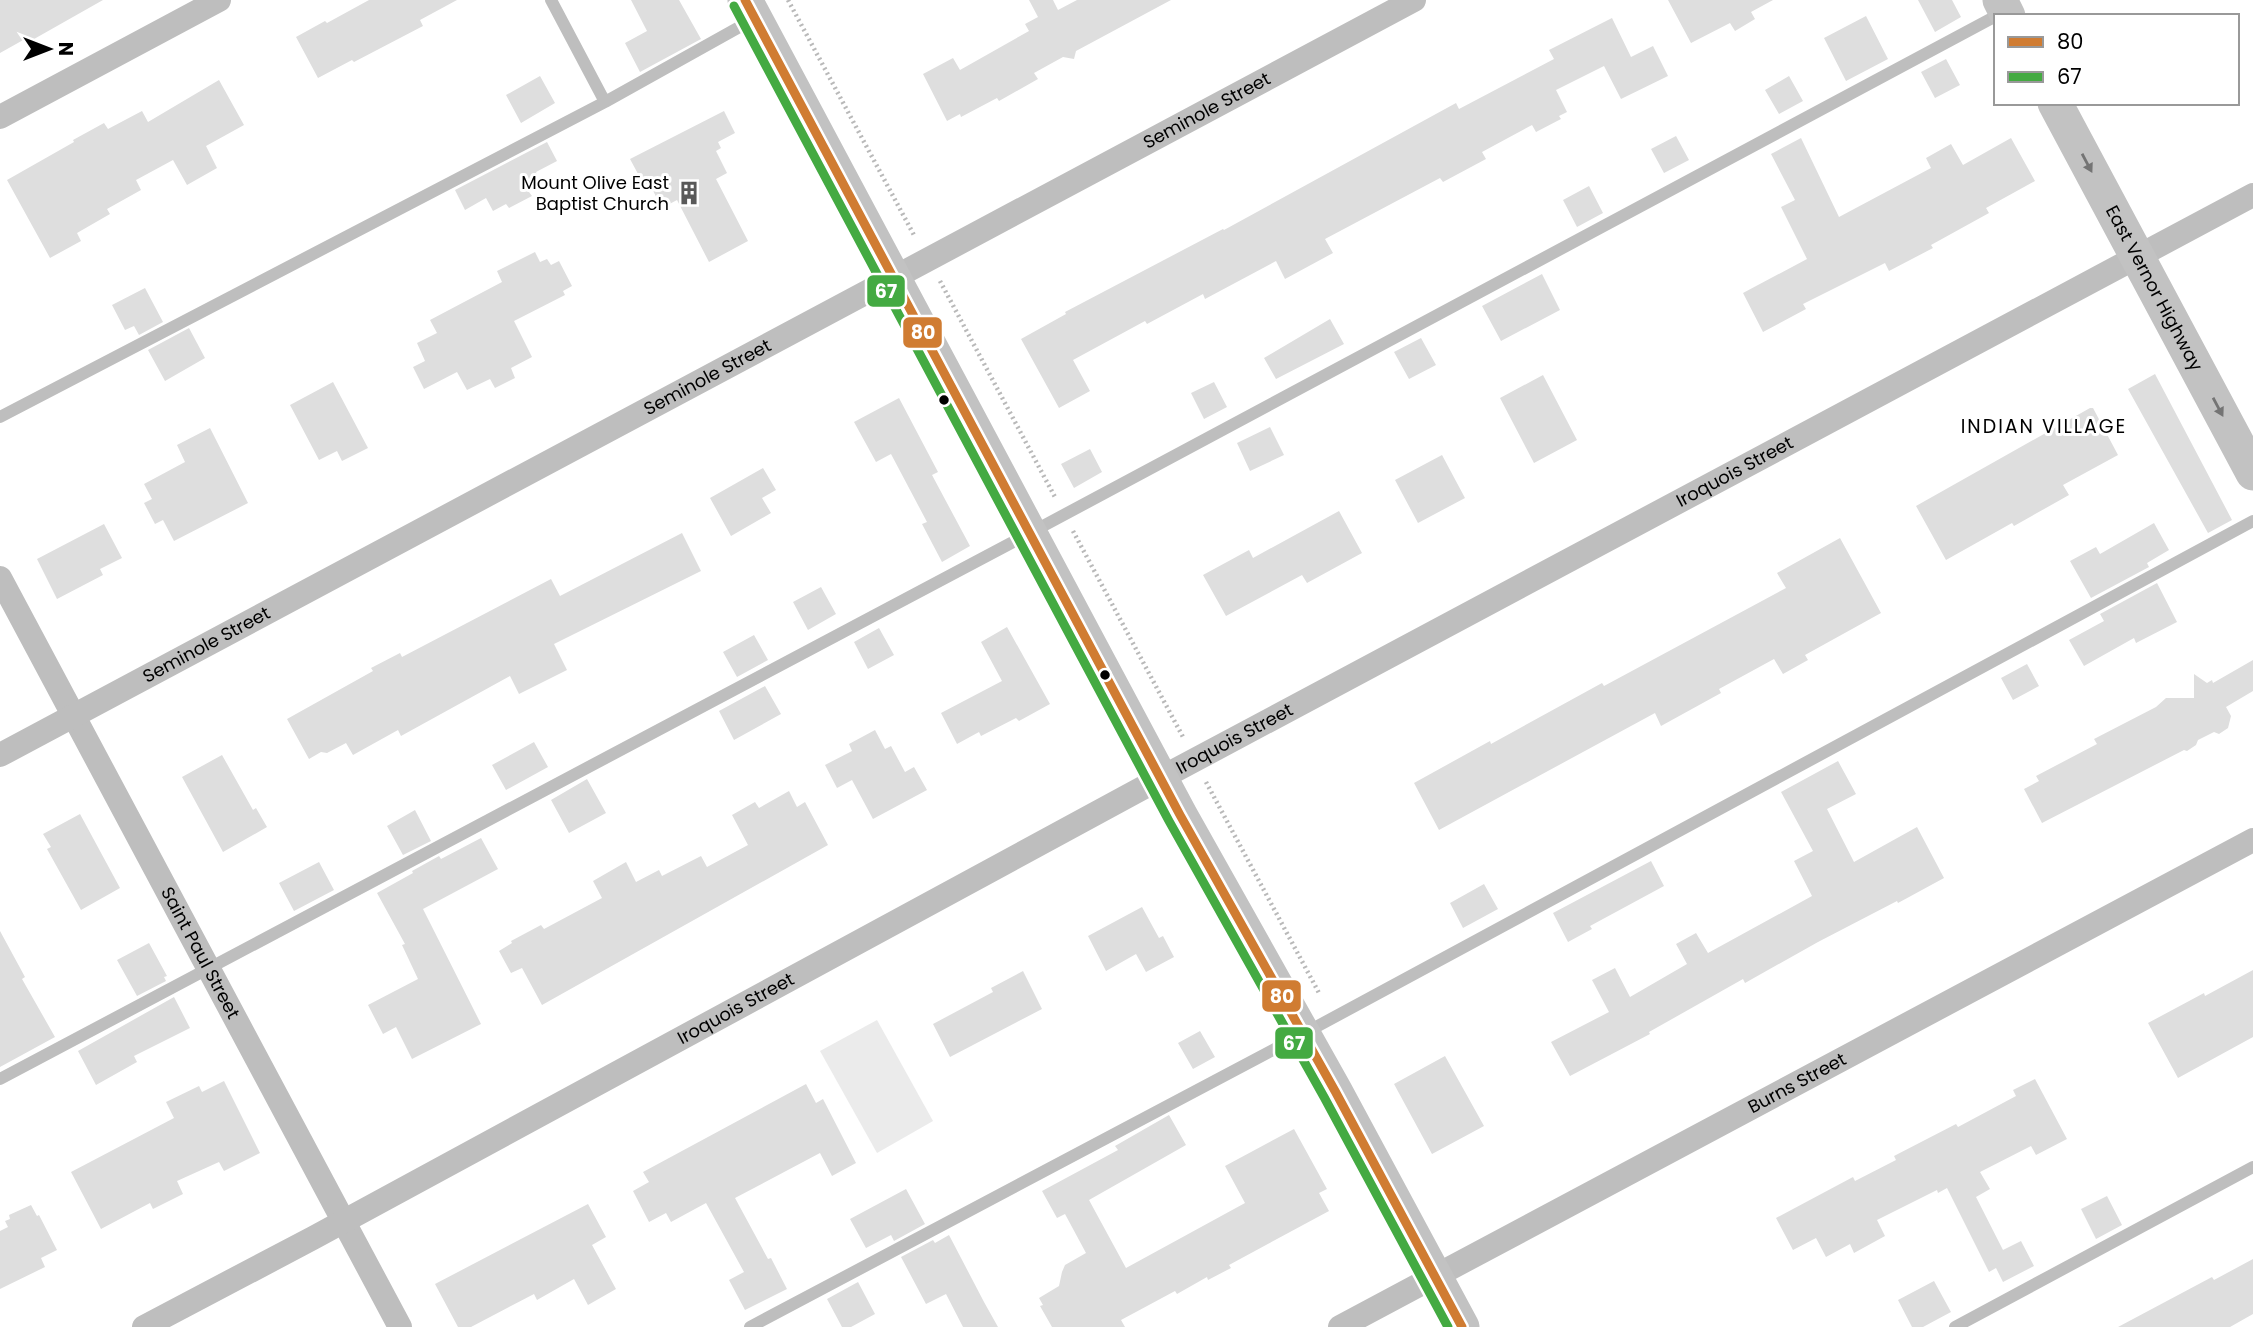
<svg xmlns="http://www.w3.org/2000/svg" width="2253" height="1327" viewBox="0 0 2253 1327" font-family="Poppins,sans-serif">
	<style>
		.green { fill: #ebebeb }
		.building { fill: #dedede }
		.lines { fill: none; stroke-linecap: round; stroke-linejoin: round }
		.path { stroke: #b9b9b9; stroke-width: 4.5; stroke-dasharray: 2 3.5; stroke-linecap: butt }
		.lane { stroke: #bebebe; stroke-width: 12 }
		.street { stroke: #bebebe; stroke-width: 24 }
		.secondary { stroke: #c2c2c2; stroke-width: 35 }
		.bus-1-casing { stroke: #fff; stroke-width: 14 }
		.bus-2-casing { stroke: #fff; stroke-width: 14 }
		.bus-1 { stroke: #d07c32; stroke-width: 9 }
		.bus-2 { stroke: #44aa42; stroke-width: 9 }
		.oneway { fill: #747474 }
		.bus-dot { fill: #000; stroke: #fff; stroke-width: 2.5 }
		.labels { text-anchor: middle; stroke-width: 6; stroke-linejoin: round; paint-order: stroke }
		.street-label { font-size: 18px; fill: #000; stroke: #fff }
		.poi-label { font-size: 18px; fill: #000; stroke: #fff; text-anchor: end }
		.neighbourhood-label { font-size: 19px; letter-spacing: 2px; fill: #000; stroke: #fff }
		.line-badge { stroke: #fff; stroke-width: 2.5 }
		.badge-label { font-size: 19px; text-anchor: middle; font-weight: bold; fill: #fff }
	</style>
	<rect width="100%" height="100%" fill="#fff"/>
	<path class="green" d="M877,1020L933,1121L877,1153L820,1051Z"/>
	<path class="building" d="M0,0H103L27,43L25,39L0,53Z
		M369,0H457L420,20L423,26L354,62L352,60L318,78L296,37L325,21L327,23Z
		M631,0H679L701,39L640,72L625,43L647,31Z
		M1029,0H1053L1058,10L1077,0H1171L1076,51L1074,59L1063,57L1034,73L1038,79L999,101L997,98L961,117L960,114L947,121L923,74L953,58L960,70L1029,31L1025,24L1038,17Z
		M1668,0H1773L1751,12L1755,19L1735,31L1730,23L1691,43Z
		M1918,0H1952L1961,17L1935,32Z
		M1866,16L1888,59L1846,81L1824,38Z
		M1612,18L1631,57L1653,46L1668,76L1621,99L1604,66L1556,90L1567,112L1559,116L1561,119L1536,132L1532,125L1482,152L1486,159L1443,182L1440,178L1325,239L1333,253L1285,279L1276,261L1205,299L1203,294L1147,324L1145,321L1073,360L1090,391L1059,408L1021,339L1066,314L1065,312L1223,229L1224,230L1456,103L1459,109L1554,59L1549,50Z
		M1946,59L1960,85L1935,98L1921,72Z
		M540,76L555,103L521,123L506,95Z
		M1789,76L1803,101L1779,114L1765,90Z
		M219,80L244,125L206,146L217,168L187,185L173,160L136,180L141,190L107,209L110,214L77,233L81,241L50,258L7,180L74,142L73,140L104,123L108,129L142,111L148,122Z
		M724,111L735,133L718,142L721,148L716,151L727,173L716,179L748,241L709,262L677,200L662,208L649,183L644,185L630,159Z
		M1676,136L1689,160L1664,173L1651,149Z
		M1801,138L1839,217L1931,168L1926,158L1951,144L1963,165L2011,138L2035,181L1986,208L1989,213L1931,245L1933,248L1889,271L1885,263L1803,304L1806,309L1763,332L1743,293L1807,259L1781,207L1795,200L1771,154Z
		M547,142L557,161L536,172L542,185L529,192L532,196L509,208L506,204L493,211L486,198L465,210L455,190Z
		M1589,186L1603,213L1577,227L1563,200Z
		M535,252L540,262L547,259L551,265L559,261L572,286L563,291L565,295L514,321L532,357L511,368L515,378L495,388L490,379L467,390L457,372L424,389L413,367L425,361L417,343L437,333L430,320L502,282L497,271Z
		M1542,274L1560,310L1501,341L1482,306Z
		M145,288L163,322L139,335L134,326L125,330L112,305Z
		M1330,319L1344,344L1276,379L1264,358Z
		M189,328L205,358L165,381L148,350Z
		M1421,338L1436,365L1409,379L1394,352Z
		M2155,374L2232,520L2208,533L2128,389Z
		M1543,375L1577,440L1534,463L1500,398Z
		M333,382L368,448L342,461L337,451L319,460L290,405Z
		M1214,382L1227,407L1204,419L1191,393Z
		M899,398L938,472L932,475L970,546L942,562L922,524L927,522L891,454L876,462L854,422Z
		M2090,408H2093L2118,455L2063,485L2069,495L2014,526L2012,523L1946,560L1916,506Z
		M1270,427L1284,455L1250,471L1237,443Z
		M210,428L248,503L174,541L163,520L155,524L144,503L152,499L144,484L185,462L177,445Z
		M1090,449L1102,472L1074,488L1061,464Z
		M1442,455L1465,498L1418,523L1395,480Z
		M763,468L776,490L762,498L771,513L731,536L710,498Z
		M1339,511L1362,553L1307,583L1302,575L1226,616L1203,575L1249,550L1253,558Z
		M2154,523L2169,550L2147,563L2149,567L2091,598L2070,561L2096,547L2100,554Z
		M104,524L122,558L100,569L103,575L57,599L37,559Z
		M682,533L701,571L554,644L567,670L519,694L510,676L401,736L398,730L353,755L346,743L327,753L321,752L309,759L287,719L373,671L371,668L400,653L402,657L551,579L560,596Z
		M1840,538L1881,613L1805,655L1808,660L1783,674L1774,659L1719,689L1721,693L1661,726L1655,713L1439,830L1414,783L1490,741L1491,744L1602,683L1604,686L1786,588L1777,573Z
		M2157,583L2177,622L2136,643L2134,638L2084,666L2069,640L2104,621L2100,614Z
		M821,587L836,614L808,630L793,602Z
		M1007,627L1050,704L1019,721L1016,718L981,736L979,732L957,744L941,713L1002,681L981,642Z
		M879,628L894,655L868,669L854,642Z
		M754,635L768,660L737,677L723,652Z
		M2253,660V691L2226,707L2231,716L2228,728L2219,734L2214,732L2198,740L2196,745L2187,751L2184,750L2042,823L2024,789L2039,781L2036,776L2097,744L2094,739L2156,707L2166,698H2194V674L2207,683L2212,680L2213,683Z
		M2027,664L2039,686L2013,700L2001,678Z
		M765,686L781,714L734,740L719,711Z
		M875,730L885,749L891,746L905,772L914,767L927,790L873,819L852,780L837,788L825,765L852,751L849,744Z
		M534,742L548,767L506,790L492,765Z
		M222,755L253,810L256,808L267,827L223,852L182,777Z
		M1838,761L1856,794L1827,809L1854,862L1917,827L1944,878L1898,903L1897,901L1818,942L1745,983L1743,979L1649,1032L1650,1034L1570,1076L1551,1042L1609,1012L1592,980L1615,968L1630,997L1687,964L1676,944L1696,933L1708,953L1812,896L1794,861L1813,851L1781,792Z
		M587,779L606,813L569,833L551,800Z
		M789,791L797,807L805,802L828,845L542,1005L522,968L511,973L499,951L512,943L511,941L541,925L544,929L602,898L593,881L626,862L636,882L659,870L662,876L701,856L707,867L748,845L732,815L755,802L759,808Z
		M415,810L431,841L403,855L387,826Z
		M80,814L120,888L81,910L47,849L51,847L43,834Z
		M481,838L498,869L423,909L481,1024L412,1059L396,1027L383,1034L368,1005L418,979L402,945L405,944L377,893L413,873L412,871L439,856L441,859Z
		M1651,861L1664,886L1590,926L1592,929L1568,942L1553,913Z
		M319,862L334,890L294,911L279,883Z
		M1484,884L1498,909L1463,928L1450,903Z
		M1142,907L1159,938L1163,936L1174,957L1146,972L1136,954L1106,971L1088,936Z
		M0,931L25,977L22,979L55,1037L0,1067Z
		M149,943L167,976L164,977L166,981L137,996L117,960Z
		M2253,970V1037L2178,1078L2148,1023L2204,993L2205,996Z
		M1023,971L1042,1009L950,1057L933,1024L993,992L991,988Z
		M174,997L190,1028L134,1056L137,1062L96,1085L78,1051Z
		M1200,1031L1215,1057L1193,1069L1178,1043Z
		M1445,1056L1484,1126L1432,1154L1394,1084Z
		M2035,1079L2067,1139L2036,1155L2031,1146L1980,1172L1990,1189L1976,1197L2003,1250L2021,1241L2034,1266L2003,1282L1996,1268L1989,1272L1947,1188L1938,1193L1937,1190L1877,1220L1885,1236L1854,1253L1850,1244L1826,1257L1816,1238L1793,1250L1776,1218L1853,1177L1855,1181L1896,1160L1894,1156L1956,1124L1958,1127L2016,1096L2013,1090Z
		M224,1081L260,1153L224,1171L219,1162L177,1181L183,1194L153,1209L150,1203L101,1229L71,1172L174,1118L166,1102L199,1086L202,1092Z
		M806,1084L816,1103L823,1099L856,1163L832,1176L820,1153L735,1198L768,1259L771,1258L787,1289L745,1310L729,1280L744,1272L706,1203L671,1222L666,1213L649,1222L633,1191L649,1182L643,1172Z
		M1169,1115L1186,1145L1089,1200L1126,1268L1245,1203L1225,1166L1294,1129L1327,1189L1319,1193L1329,1211L1229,1265L1231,1268L1208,1280L1207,1277L1177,1294L1175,1291L1121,1320L1125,1327H1052L1040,1306L1043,1305L1039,1298L1059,1286L1062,1272L1065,1265L1086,1253L1065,1214L1057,1218L1042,1191L1118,1150L1115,1146Z
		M906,1189L925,1224L894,1241L891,1235L866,1248L850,1219Z
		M2107,1196L2122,1225L2096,1239L2081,1209Z
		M588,1204L606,1237L592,1245L616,1289L588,1305L574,1279L537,1300L534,1294L471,1327H458L435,1284Z
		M31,1205L37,1216L39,1215L57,1250L41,1258L45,1267L0,1289V1231L8,1227L5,1221L10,1219L9,1215Z
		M949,1235L984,1302L998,1327H963L946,1294L926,1304L901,1257L933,1240L935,1243Z
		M2253,1259V1314L2230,1327H2118L2212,1277L2214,1280Z
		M1934,1281L1951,1312L1923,1327H1912L1898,1300Z
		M858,1282L875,1314L851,1327H842L827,1299Z"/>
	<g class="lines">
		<path class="path" d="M788,0L915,237
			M940,281L1056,499
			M1073,531L1183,737
			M1206,782L1319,993"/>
		<path class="lane" d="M551,0L605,102
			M0,417L605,102L752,20
			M0,1079L1030,533L1996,16
			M750,1327L1303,1034L2253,521
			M1955,1327L2253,1167"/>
		<g class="street">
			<path d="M0,117L219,0"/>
			<path id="s1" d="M0,578L400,1327"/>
			<path id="s2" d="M0,755L1414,0"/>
			<path id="s3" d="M144,1327L313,1238L1161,778L2253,195"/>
			<path id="s4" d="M1340,1327L2253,840"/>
		</g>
		<g class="secondary">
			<path d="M745,0L1180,815L1335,1091L1462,1327"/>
			<path d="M2000,0L2008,16"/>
			<path id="s5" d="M2055,103L2253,473"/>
		</g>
		<g class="bus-1-casing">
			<path id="bus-1" d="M745,0L1180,815L1335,1091L1462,1327"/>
		</g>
		<g class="bus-2-casing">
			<path id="bus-2" d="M734,6L1169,821L1324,1097L1448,1327"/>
		</g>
		<use href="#bus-1" class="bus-1"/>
		<use href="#bus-2" class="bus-2"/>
	</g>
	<defs><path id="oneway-solid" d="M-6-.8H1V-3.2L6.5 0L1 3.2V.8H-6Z" transform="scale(1.75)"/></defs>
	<g class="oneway">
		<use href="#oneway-solid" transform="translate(2087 163) rotate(62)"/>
		<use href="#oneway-solid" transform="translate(2218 407) rotate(62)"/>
	</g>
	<defs>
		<g id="building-bare" transform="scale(1.89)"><path d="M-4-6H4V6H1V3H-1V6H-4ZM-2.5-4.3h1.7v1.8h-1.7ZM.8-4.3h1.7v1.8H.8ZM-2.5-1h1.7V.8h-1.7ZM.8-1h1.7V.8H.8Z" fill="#595959" stroke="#fff" stroke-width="2.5" paint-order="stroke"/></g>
	</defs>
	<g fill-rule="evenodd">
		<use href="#building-bare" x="689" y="193"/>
	</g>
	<g class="bus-dot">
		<circle cx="944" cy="400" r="6"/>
		<circle cx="1105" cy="675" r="6"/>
	</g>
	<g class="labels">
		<g class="street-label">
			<text dy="6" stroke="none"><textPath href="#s2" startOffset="1368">Seminole Street</textPath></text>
			<text dy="6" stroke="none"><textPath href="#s5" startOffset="210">East Vernor Highway</textPath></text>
			<text dy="6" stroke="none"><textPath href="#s2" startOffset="802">Seminole Street</textPath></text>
			<text dy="6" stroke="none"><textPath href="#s3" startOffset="1806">Iroquois Street</textPath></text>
			<text dy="6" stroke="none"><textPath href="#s2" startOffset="234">Seminole Street</textPath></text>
			<text dy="6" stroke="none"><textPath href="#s3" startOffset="1239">Iroquois Street</textPath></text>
			<text dy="6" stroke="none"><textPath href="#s1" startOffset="425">Saint Paul Street</textPath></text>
			<text dy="6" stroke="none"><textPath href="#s3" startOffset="672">Iroquois Street</textPath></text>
			<text dy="6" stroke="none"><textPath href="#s4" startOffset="518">Burns Street</textPath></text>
		</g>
		<g class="poi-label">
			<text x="669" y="189">Mount Olive East<tspan x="669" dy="21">Baptist Church</tspan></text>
		</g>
		<g class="neighbourhood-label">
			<text x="2044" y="433">INDIAN VILLAGE</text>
		</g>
	</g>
	<g class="line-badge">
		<rect x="866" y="274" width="40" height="34" rx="7" fill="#44aa42"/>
		<rect x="902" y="316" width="41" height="33" rx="7" fill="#d07c32"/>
		<rect x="1261" y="979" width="41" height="34" rx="7" fill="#d07c32"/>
		<rect x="1274" y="1026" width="40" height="34" rx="7" fill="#44aa42"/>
	</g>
	<g class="badge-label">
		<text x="886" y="298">67</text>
		<text x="923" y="339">80</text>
		<text x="1282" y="1003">80</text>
		<text x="1294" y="1050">67</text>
	</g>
	<rect x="1994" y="14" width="245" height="91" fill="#ffffff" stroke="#999999" stroke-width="2"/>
	<rect x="2008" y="37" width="35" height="10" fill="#d07c32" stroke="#999999" stroke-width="2"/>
	<text x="2057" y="49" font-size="21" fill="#000000">80</text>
	<rect x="2008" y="72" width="35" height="10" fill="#44aa42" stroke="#999999" stroke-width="2"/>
	<text x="2057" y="84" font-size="21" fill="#000000">67</text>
	<g transform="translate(49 49) rotate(90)" stroke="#ffffff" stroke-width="5" paint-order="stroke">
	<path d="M0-5L12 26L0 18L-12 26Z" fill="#000000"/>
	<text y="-10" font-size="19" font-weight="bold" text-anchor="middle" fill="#000000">N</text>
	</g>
</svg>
